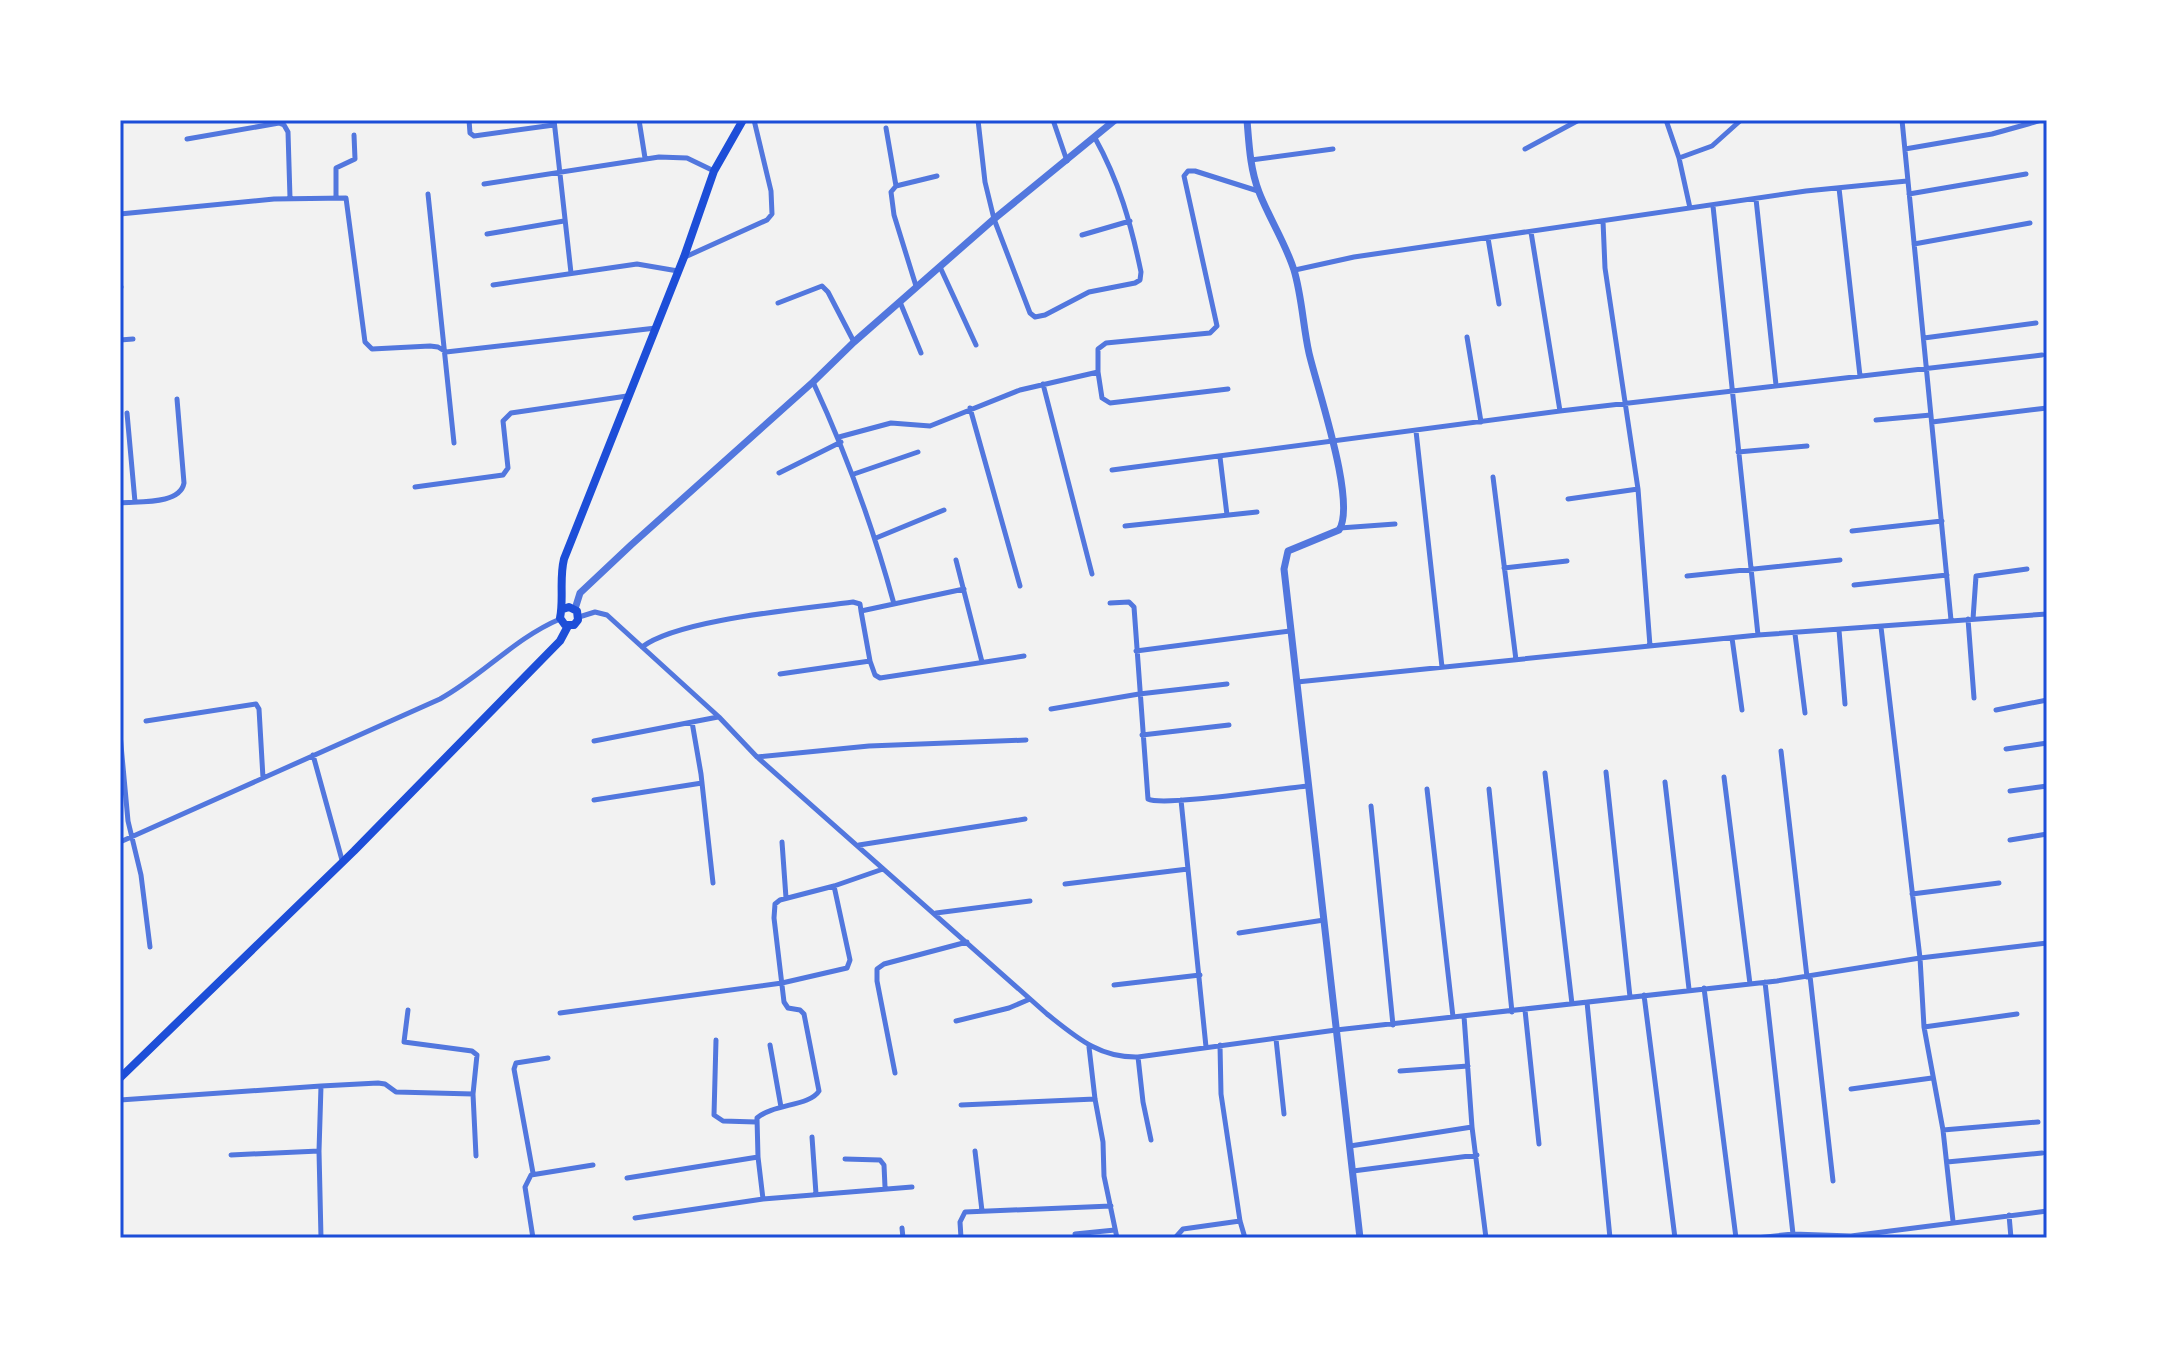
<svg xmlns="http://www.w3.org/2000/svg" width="2167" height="1358" viewBox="0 0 2167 1358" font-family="Karla,sans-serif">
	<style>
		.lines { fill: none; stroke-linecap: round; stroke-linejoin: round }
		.minor { stroke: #5277de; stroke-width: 5 }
		.tertiary { stroke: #5277de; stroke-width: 7 }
		.secondary { stroke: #1d4ed8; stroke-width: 8 }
		.neatline { fill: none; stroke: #1d4ed8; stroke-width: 3 }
	</style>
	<rect width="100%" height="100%" fill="#f2f2f2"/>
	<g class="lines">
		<path class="minor" d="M469,120L470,133L474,136L554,125
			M554,120L571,273
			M639,120L645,158
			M978,120L985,182L994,219L1030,313L1035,317L1045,315L1089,292L1135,283L1140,280L1141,272C1131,224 1119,181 1095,138
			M1053,120L1067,161
			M1666,120L1679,158
			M1902,120L1951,620
			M2028,124L2041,120
			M886,128L896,186
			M187,139L279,123L284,125L288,132L290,198
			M1525,149L1579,120
			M1905,149L1992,134L2028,124L2027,120
			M1251,160L1333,149
			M484,184L659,157L687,158L714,171
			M1839,188L1860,376
			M428,194L454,443
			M1909,194L2026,174
			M336,196V168L355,159L354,135
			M1756,199L1776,385
			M1713,206L1758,635
			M1690,208L1679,158L1712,146L1741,120
			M120,214L274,199L346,198L365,342L372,349L430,346L438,347L446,352L656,328
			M1603,221L1605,268L1638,489L1650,646
			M1531,232L1560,411
			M487,234L564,221
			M1082,235L1130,221
			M1488,238L1499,304
			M1914,244L2030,223
			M685,257L767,220L772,214L771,191L754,120
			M940,267L976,345
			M1295,270L1354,257L1806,191L1907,181
			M493,285L637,264L678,271
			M916,286L894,215L891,192L896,186L937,176
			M120,287H121
			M900,302L921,353
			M778,303L822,286L828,292L854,342
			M1467,337L1481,422
			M1924,338L2036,323
			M120,340L133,339
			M1098,372L1102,398L1110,403L1228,389
			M813,382C847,455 873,527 894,604
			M1043,384L1092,574
			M970,408L1020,586
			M127,413L135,502
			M1876,420L1931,415
			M1932,422L2047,408
			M1416,431L1442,667
			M839,437L891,423L930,426L1020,390L1098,372V349L1106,343L1210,333L1217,326L1184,176L1188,171H1195L1258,191
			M1738,452L1807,446
			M1220,457L1227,515
			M1112,470L1560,411L2042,355
			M779,473L841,442
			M854,474L918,452
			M1493,477L1516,660
			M415,487L503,475L508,468L503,421L511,413L627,396
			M1568,499L1638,489
			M120,503C138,501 180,505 184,483L177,399
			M1125,526L1257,512
			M1340,528L1395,524
			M1852,531L1942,521
			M876,538L944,510
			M956,560L982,662
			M1504,568L1567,561
			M1687,576L1840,560
			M1854,585L1947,575
			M1110,603L1129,602L1134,607L1148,799C1163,807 1282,788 1308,786
			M579,617L595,612L607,615L719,717L757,757L1047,1014C1076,1037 1099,1058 1138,1057L1336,1030L1777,981L1920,958L2047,943
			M1968,619L1974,698
			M1973,619L1976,576L2027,569
			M1881,627L1920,958L1924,1027L1943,1130L1953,1221
			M1839,630L1845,704
			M1795,634L1805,713
			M1732,638L1742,710
			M642,647C678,619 803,609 853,602L860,604L861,611L964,589
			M1136,651L1290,631
			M870,661L875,675L880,678L1024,656
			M780,674L870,661L861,611
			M1297,682L1758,635L2047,614
			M1051,709L1139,694L1227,684
			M1996,710L2047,700
			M146,721L256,704L259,709L263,778
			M692,722L701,774L713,883
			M120,734L128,821L141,875L150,947
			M1142,735L1229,725
			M594,741L718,717
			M2006,749L2047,743
			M1781,751L1807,977
			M313,755L342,860
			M757,757L869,746L1026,740
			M1606,772L1630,997
			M1545,773L1572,1004
			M1724,777L1750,984
			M1665,782L1689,989
			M1427,789L1453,1017
			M1489,789L1512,1012
			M2010,791L2047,786
			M594,800L702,783
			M1181,800L1206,1047
			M1371,806L1393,1025
			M2010,840L2047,834
			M120,842L440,699C482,676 515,638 560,619
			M782,842L786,898
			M859,845L1025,819
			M1065,884L1188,869
			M1912,894L1999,883
			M936,913L1030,901
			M1239,933L1324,920
			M1810,976L1833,1181
			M1765,982L1793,1234
			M1114,985L1200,975
			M1704,988L1736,1238
			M1644,995L1675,1238
			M1587,1002L1610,1238
			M408,1010L404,1042L472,1051L477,1055L473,1094L476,1156
			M1525,1010L1539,1144
			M560,1013L782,983L847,968L850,960L834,886
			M1464,1016L1472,1127L1486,1238
			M956,1021L1009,1008L1030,999
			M1924,1027L2017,1014
			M1276,1039L1284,1114
			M716,1040L714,1115L723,1121L756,1122
			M770,1045L781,1107
			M1220,1045L1221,1094L1240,1221L1245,1238
			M1089,1047L1095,1099L1103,1142L1104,1176L1117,1238
			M1138,1057L1143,1102L1151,1140
			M1400,1071L1468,1066
			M895,1073L877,981V969L884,964L967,942
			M321,1086L378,1083L385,1084L396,1092L473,1094
			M1851,1089L1932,1078
			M120,1100L321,1086L319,1151L321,1238
			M961,1105L1095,1099
			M1943,1130L2038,1122
			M812,1137L816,1194
			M1350,1146L1472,1127
			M975,1151L982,1211
			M231,1155L319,1151
			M845,1159L880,1160L884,1165L885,1187
			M1947,1162L2042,1153
			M1353,1171L1477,1155
			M533,1173L514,1069L516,1063L548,1058
			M627,1178L758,1157
			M763,1199L758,1157L757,1118C773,1104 810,1106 819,1091L804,1014L800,1010L788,1008L784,1002L774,918L775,904L780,900L834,886L883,869
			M2009,1215L2011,1238
			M635,1218L763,1199L912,1187
			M902,1228L903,1238
			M1075,1234L1115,1230
			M533,1238L525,1187L531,1175L593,1165
			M961,1238L960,1222L965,1212L1111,1206
			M1175,1238L1183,1229L1240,1221
			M1756,1238L1793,1234L1851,1236L2047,1211"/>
		<path class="tertiary" d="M1247,120C1249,144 1250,169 1259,192C1269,218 1285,242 1294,270C1302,297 1303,326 1309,353C1317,388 1357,503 1339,530L1288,551L1284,569L1360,1238
			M575,609L580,593L631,545L813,382L854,342L994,219L1115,120"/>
		<path class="secondary" d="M563,609L569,607L577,611L578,620L574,625H565L560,618C564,599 559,579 564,559L684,257L714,171L743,120
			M120,1078L354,851L560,641L568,626"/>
	</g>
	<rect width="2167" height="1358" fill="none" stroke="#ffffff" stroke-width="244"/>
	<rect x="122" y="122" width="1923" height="1114" class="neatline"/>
</svg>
